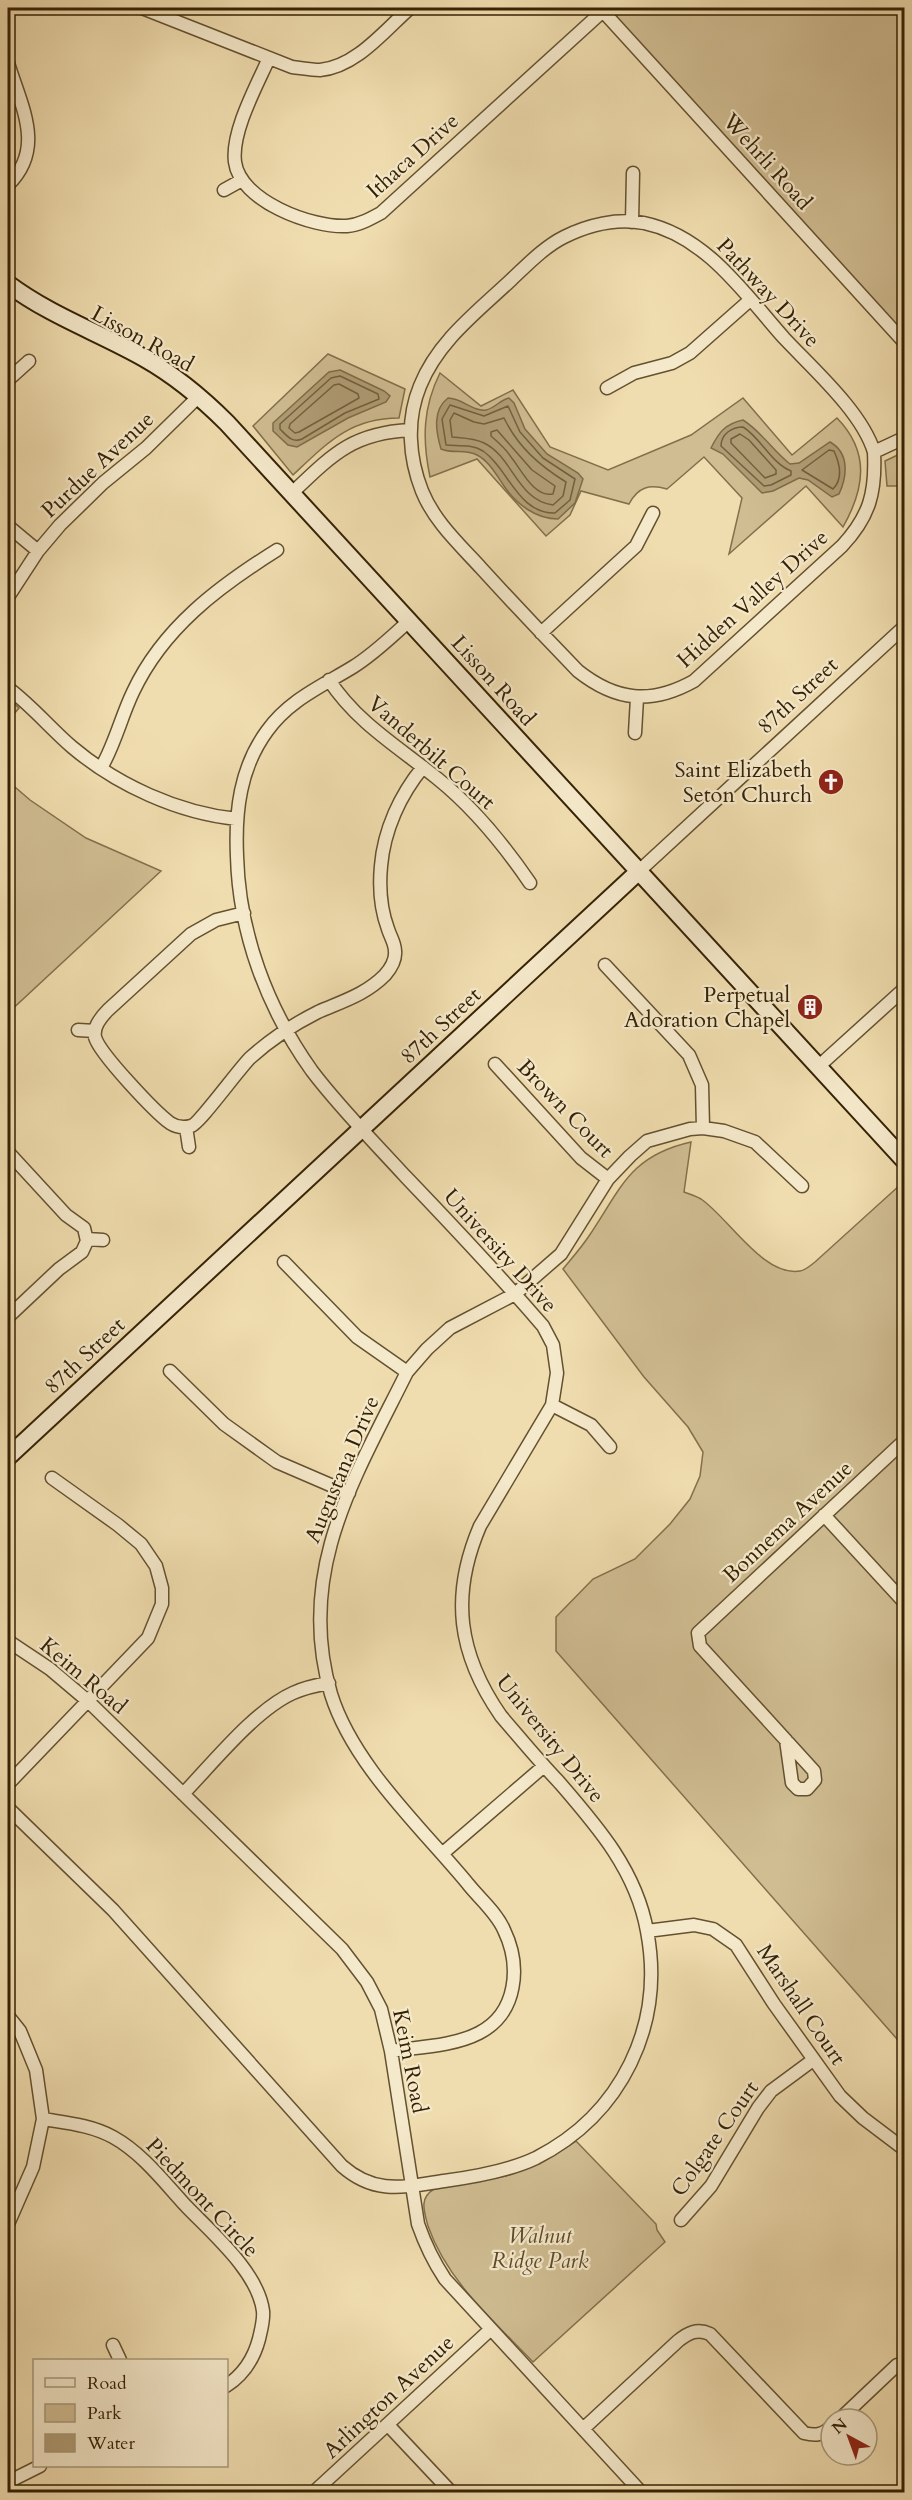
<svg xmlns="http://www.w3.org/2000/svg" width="912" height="2500" viewBox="0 0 912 2500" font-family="Cardo,serif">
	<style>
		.green { fill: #d0bd92; stroke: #82704c; stroke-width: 1.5 }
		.water { fill: #b09d75; stroke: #7f6c48; stroke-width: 1.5 }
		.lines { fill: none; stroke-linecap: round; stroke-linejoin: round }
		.shore { stroke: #72603d; stroke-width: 1.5 }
		.street-casing { stroke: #645130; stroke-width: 15 }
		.secondary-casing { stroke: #352205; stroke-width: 20 }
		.street { stroke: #f5e9cb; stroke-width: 12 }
		.secondary { stroke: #f5e9cb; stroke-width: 16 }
		.labels { text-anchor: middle; stroke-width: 4.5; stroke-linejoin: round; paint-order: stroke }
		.street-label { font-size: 22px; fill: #352205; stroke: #f5e9cb }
		.poi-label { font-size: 22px; fill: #352205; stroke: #f5e9cb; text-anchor: end }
		.park-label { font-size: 22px; font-style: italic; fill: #5c4928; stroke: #f5e9cb }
	</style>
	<rect width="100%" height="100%" fill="#f0ddaf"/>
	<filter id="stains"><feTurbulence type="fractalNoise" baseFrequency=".00333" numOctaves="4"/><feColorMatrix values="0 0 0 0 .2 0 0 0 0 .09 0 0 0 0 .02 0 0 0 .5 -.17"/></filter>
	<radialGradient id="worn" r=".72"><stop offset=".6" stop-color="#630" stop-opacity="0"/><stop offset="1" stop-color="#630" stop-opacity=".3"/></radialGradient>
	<path class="green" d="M600,8H904V342Z
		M328,354L405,389L399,418C350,418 327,443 293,475L253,426Z
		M440,373L481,406L513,390L550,447L608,470L691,435L743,398L792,455L837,418C870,452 865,488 843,527L806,486L729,554L742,498L704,457L667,489C649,484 638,487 629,504L581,491L570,515L546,536L477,459L430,477C422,439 423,407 440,373Z
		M904,452V486H887L885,461Z
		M8,698L19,708L8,721Z
		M8,781L30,800L86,838L161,871L8,1013Z
		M691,1142L684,1192C689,1194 696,1196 701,1199C728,1217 763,1277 800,1271C806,1270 811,1265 815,1262L900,1185L904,1186V2047L556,1651V1617L593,1579L635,1559L670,1524L690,1499L700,1476L703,1452L688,1427L644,1377L563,1269C572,1258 581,1248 589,1236C621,1189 629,1156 691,1142Z
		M576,2141L656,2224L657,2230L665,2242L533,2362C494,2321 447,2281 428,2226C424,2211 419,2198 434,2189L506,2176L544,2161Z"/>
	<path class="water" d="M340,370L384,391L390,396L386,402L348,418L297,447L288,445L273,431V423L329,372Z
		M448,398C462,398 473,412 486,410C495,408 500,400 509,398L514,403L525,429L547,454L578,473L583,479L575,503L558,519C536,519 516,504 504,486C497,476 489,461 477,455C466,449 452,454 441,449C436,432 432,410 448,398Z
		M743,420C762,432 772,450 790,464L799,463L830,442C850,453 847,477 839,494L832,497L808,480L799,478L773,491L762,493L723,454L711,448C719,432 725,424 743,420Z"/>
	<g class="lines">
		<path class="shore" d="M340,376L378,394L379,399L345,413L302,439C292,443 287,436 280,429V424L331,378Z
			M339,384L358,394L359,398L299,432L295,433L289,428L290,424L334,385Z
			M450,405L484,416L508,406L520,432L543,458L575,479L570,500L555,513C518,514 508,468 483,451C472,444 458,446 446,445L442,419Z
			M454,413L474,422L484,424L504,418C518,447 540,466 566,482L563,496L553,505C517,500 513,457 484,443C474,438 462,438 452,437L450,420Z
			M743,427C761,438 771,463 791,471V475L771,485L764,486L721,446C721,434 732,427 743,427Z
			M497,430L532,470L555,486L553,494C534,498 521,469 511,457C506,449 498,442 491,436V432Z
			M740,434L749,440L776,470V474L765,478L731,443V439Z
			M829,450L834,451C840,464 843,479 833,489L802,470Z"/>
		<g class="street-casing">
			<path id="street" d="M142,8L292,67C301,68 311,70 320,70C356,67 385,30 410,8
				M600,8L904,342
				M269,58C257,85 231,132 235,162C240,201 312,228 347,226C359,225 370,219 381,213L603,11
				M8,63C21,106 46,148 8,185
				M224,190L242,180
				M632,222L633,173
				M8,380L29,361
				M607,388L634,373L672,363L690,353L750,300
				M874,452C862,412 813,369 784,338C744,293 706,236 644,223C617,218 588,225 564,237C544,247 527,265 511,280C477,312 438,341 420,386C406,420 409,458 422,491C434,521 459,544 481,568C513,603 545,637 578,671C616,701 651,705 694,681L842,546C870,516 876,492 874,452L904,438
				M292,493C332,455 352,433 410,430
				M8,526L38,551
				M8,597L38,551L60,525L103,483L146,448L199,396
				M541,633L636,546L653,513
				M329,680C357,723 400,748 438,779C474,808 504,845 530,883
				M8,688C31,705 50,728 72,747C117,785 178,813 237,819
				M635,733L637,698
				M101,768C115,744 121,717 133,692C163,628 218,587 277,550
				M638,872L904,627
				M244,913L216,920L191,934L108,1010C101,1017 93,1027 95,1037C99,1053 155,1112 170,1123C176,1127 184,1128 191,1126C199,1124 238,1070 250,1058C270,1040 294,1024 318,1012C343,1001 365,995 385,975C391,968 396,960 395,951C395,943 390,936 388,929C381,910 379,887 381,866C384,830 400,795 423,767
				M605,965L689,1055L702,1085L703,1128
				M78,1030L95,1031
				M495,1064L581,1158L608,1179
				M819,1066L904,989
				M186,1127L189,1147
				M8,1152L66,1215L84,1228L87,1241L82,1252L59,1269L8,1317
				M87,1239L103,1240
				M284,1262L357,1337L407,1372
				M170,1371L224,1424L277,1462L349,1493
				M552,1405L591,1425L610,1447
				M824,1515L904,1602
				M8,1641L50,1669L89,1702L342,1949L367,1982L381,2009L391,2051L418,2224C425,2244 433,2261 445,2279L641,2492
				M786,1740L792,1783L798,1789H807L815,1780L814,1771L700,1646L698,1633L904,1441
				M8,1784L148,1638L162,1604V1588L156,1566L141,1544L118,1525L52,1478
				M183,1794C213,1763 255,1710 293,1693C304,1688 317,1685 329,1683
				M8,1808L113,1910L342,2166C375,2195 403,2187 444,2181C474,2177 509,2171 536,2158C622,2114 665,2025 647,1931C636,1870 597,1826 558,1781C538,1760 520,1738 501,1716C458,1654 450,1596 480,1526L552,1405L557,1373L553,1345L543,1326C499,1275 452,1225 405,1176C374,1142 340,1108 312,1071C267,1008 239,933 237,856C235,811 240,768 267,731C289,700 322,686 353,667C374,654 391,637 409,621
				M443,1853L544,1766
				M647,1931L694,1925L713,1929L736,1945L774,2004L840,2096L863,2118L904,2149
				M8,2016L20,2031L36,2070L43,2119L33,2167L8,2224
				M391,2051C419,2047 454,2046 479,2033C518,2013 521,1965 504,1930C497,1913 479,1898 468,1884C421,1827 353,1765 331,1694C295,1572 355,1477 407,1372L427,1349L450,1328L515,1294L561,1254L608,1179L630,1156L647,1141L690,1129L703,1128L724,1131L755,1142L802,1186
				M43,2119C67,2123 91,2125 113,2137C142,2153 164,2182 186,2206C212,2233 258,2272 263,2311C264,2320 261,2330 259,2339C254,2358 243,2375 226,2386
				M681,2220L711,2186L758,2108L771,2091L813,2060
				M113,2345L120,2360
				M840,2419L897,2365
				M388,2425L451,2492
				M583,2429L678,2341C688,2333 697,2328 710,2334L804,2433C816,2436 822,2435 831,2427
				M8,2482L40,2466
				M314,2492L491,2329"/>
		</g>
		<g class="secondary-casing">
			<path id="secondary" d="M8,284C51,316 98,332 144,358C176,376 202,398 227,423L904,1160
				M8,1457L638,872"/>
		</g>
		<use href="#street" class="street"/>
		<use href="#secondary" class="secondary"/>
	</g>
	<defs>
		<g id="church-disc" transform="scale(1.35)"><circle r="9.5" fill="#8f2418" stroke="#f5e9cb"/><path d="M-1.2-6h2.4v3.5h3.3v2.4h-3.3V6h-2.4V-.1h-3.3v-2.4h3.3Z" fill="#fff"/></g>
		<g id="building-disc" transform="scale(1.35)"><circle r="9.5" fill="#8f2418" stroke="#f5e9cb"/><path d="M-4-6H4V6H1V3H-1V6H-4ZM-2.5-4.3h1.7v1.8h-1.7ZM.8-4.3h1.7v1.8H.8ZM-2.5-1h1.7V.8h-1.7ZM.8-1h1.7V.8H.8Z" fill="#fff"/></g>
	</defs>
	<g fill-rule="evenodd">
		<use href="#church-disc" x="831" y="782"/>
		<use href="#building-disc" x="810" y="1007"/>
	</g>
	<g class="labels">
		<g class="street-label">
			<text transform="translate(412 155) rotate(-42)" y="8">Ithaca Drive</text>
			<text transform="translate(768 161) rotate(48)" y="8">Wehrli Road</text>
			<text transform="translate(769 292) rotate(47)" y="8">Pathway Drive</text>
			<text transform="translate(143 338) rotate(29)" y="8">Lisson Road</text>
			<text transform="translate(97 464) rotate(-43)" y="8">Purdue Avenue</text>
			<text transform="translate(752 598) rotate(-42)" y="8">Hidden Valley Drive</text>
			<text transform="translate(494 680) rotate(48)" y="8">Lisson Road</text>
			<text transform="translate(797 695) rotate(-43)" y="8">87th Street</text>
			<text transform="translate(432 752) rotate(41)" y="8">Vanderbilt Court</text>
			<text transform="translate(440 1025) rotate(-43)" y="8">87th Street</text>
			<text transform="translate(566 1108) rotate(46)" y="8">Brown Court</text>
			<text transform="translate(501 1250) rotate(48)" y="8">University Drive</text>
			<text transform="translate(84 1355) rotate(-43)" y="8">87th Street</text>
			<text transform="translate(341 1469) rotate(-67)" y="8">Augustana Drive</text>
			<text transform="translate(787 1521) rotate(-43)" y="8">Bonnema Avenue</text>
			<text transform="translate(84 1675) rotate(40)" y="8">Keim Road</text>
			<text transform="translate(551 1738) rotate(51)" y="8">University Drive</text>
			<text transform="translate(802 2004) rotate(56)" y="8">Marshall Court</text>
			<text transform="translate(411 2061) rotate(79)" y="8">Keim Road</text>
			<text transform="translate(714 2138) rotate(-55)" y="8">Colgate Court</text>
			<text transform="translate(203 2197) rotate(47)" y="8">Piedmont Circle</text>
			<text transform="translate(388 2396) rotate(-43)" y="8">Arlington Avenue</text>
		</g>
		<g class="poi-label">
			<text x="812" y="777">Saint Elizabeth<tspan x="812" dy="25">Seton Church</tspan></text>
			<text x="790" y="1002">Perpetual<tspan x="790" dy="25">Adoration Chapel</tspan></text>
		</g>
		<g class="park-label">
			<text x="540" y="2243">Walnut<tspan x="540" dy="25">Ridge Park</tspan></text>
		</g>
	</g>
	<rect width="912" height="2500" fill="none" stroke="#f0ddaf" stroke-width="30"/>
	<rect x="9" y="9" width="894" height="2482" fill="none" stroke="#352205" stroke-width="3"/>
	<rect x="15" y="15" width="882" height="2470" fill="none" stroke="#352205" stroke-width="1.5"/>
	<rect x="33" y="2359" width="195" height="108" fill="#f5e9cb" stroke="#a8997c" stroke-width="1.5"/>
	<rect x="45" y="2378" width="30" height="9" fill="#f5e9cb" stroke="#a8997c" stroke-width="1.5"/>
	<text x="87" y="2389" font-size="18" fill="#352205">Road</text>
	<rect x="45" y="2404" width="30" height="18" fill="#d0bd92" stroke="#a8997c" stroke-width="1.5"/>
	<text x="87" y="2419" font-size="18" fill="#352205">Park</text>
	<rect x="45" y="2434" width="30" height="18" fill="#b09d75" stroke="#a8997c" stroke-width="1.5"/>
	<text x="87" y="2449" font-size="18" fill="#352205">Water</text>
	<g transform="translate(849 2437) rotate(319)"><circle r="28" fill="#f5e9cb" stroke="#a8997c" stroke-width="1.5"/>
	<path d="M0-4.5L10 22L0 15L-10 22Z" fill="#8f2418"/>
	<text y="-9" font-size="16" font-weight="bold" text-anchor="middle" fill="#352205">N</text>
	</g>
	<rect width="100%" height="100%" filter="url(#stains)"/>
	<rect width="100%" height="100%" fill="url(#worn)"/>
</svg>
